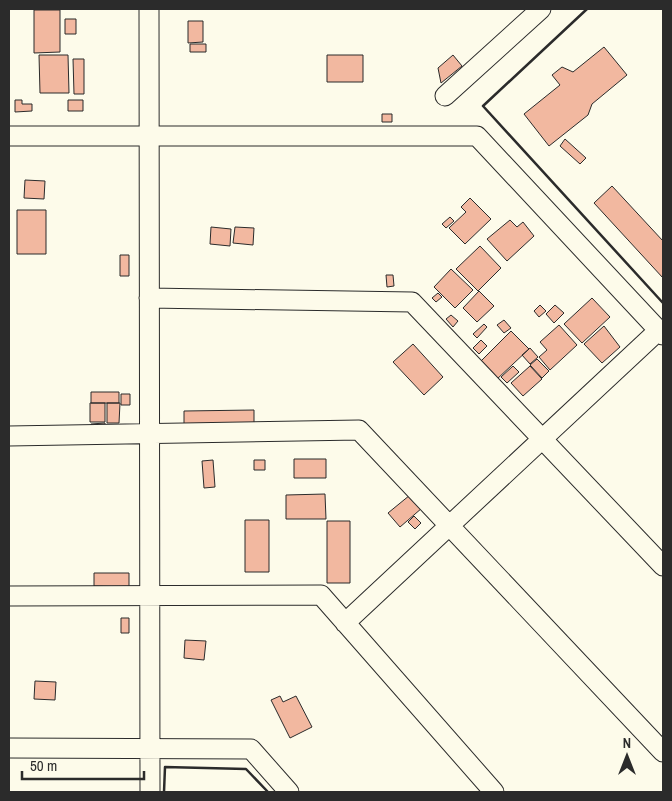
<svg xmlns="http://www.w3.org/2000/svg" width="672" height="801" viewBox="0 0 672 801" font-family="'Archivo Narrow',sans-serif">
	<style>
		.building { fill: #f2b8a0; stroke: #2b2b2b }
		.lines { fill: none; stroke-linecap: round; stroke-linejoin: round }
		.minor-casing { stroke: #2b2b2b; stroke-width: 21 }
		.minor { stroke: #fdfbea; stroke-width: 19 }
		.wall { stroke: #2b2b2b; stroke-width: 2.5 }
	</style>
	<rect width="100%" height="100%" fill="#fdfbea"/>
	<path class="building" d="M34,10H60V52L34,53Z
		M65,19H76V34H65Z
		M188,21H203V42L188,43Z
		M190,44H206V52H190Z
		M604,47L627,75L592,104L588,115L549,146L524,114L560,85L552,75L562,67L573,72Z
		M39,55H68L69,93H40Z
		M327,55H363V82H327Z
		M453,55L462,66L441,83L438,68Z
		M73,59H84V94H74Z
		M15,100H22V104H32V111L15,112Z
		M68,100H83V111H68Z
		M382,114H392V122H382Z
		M565,139L586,158L580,164L560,146Z
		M25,180L45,181L44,199L24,198Z
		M612,186L663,241V278L594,203Z
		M470,198L491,219L465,244L449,228L466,212L461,207Z
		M17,210H46V254H17Z
		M450,217L454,221L446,228L442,224Z
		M510,220L517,227L523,222L534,236L507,261L487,239Z
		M211,227L231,229L230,246L210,244Z
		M235,227L254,228L253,245L233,243Z
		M480,246L501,268L478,291L456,269Z
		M120,255H129V276H120Z
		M451,269L473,290L455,308L434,287Z
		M386,275H393L394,286L387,287Z
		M479,291L494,306L477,322L463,308Z
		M438,293L442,297L436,302L432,298Z
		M592,298L610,317L582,343L564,324Z
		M540,305L546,311L539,317L534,311Z
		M555,305L564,313L554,323L546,314Z
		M451,315L458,321L453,327L446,319Z
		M504,320L511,328L504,333L497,325Z
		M484,324L487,327L477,338L473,334Z
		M559,325L577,345L550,370L539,357L547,350L540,342Z
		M604,326L620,347L602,363L584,344Z
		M511,331L529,349L496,380L479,363Z
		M481,340L487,346L479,354L473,348Z
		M413,344L443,377L424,395L393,362Z
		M530,348L538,357L530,364L522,355Z
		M537,359L549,371L542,378L530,365Z
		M513,366L519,372L507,383L501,377Z
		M530,366L542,379L523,396L511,383Z
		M91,392H119V403H91Z
		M121,394H130V405H121Z
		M90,403H105V422H90Z
		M107,403H120L119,423H107Z
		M254,410V431L184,432V411Z
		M105,423V432H91V424Z
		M294,459H326V478H294Z
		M213,460L215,487L204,488L202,461Z
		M254,460H265V470H254Z
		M325,494L326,519H286V495Z
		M410,495L422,508L400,527L388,513Z
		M414,516L421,523L415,529L408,522Z
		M245,520H269V572H245Z
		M327,521H350V583H327Z
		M94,573H129V587L94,586Z
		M121,618H129V633H121Z
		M185,640L206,641L204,660L184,658Z
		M35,681L56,682L55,700L34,699Z
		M280,696L283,702L296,696L312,727L290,738L271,700Z"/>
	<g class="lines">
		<g class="minor-casing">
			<path id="minor" d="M149,9L150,792
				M445,96L541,9
				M9,136H477L663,335
				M149,298L412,302L663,566
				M9,436L359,430L663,752
				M9,596L321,595L494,792
				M345,623L659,330
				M9,748L251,749L289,792"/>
		</g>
		<use href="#minor" class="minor"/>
		<path class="wall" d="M587,9L483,106L663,303
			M164,792L165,767L246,769L268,792"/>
	</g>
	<rect width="672" height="801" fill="none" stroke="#2b2b2b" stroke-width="20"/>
	<g transform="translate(627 756)" stroke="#fdfbea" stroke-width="4" paint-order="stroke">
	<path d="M0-4L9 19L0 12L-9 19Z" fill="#2b2b2b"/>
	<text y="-8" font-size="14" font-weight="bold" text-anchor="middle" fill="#2b2b2b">N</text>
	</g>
	<path d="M22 771v8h122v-8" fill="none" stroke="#2b2b2b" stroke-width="2.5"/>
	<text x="30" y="771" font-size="15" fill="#2b2b2b" stroke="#fdfbea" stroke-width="4" paint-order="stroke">50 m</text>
</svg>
